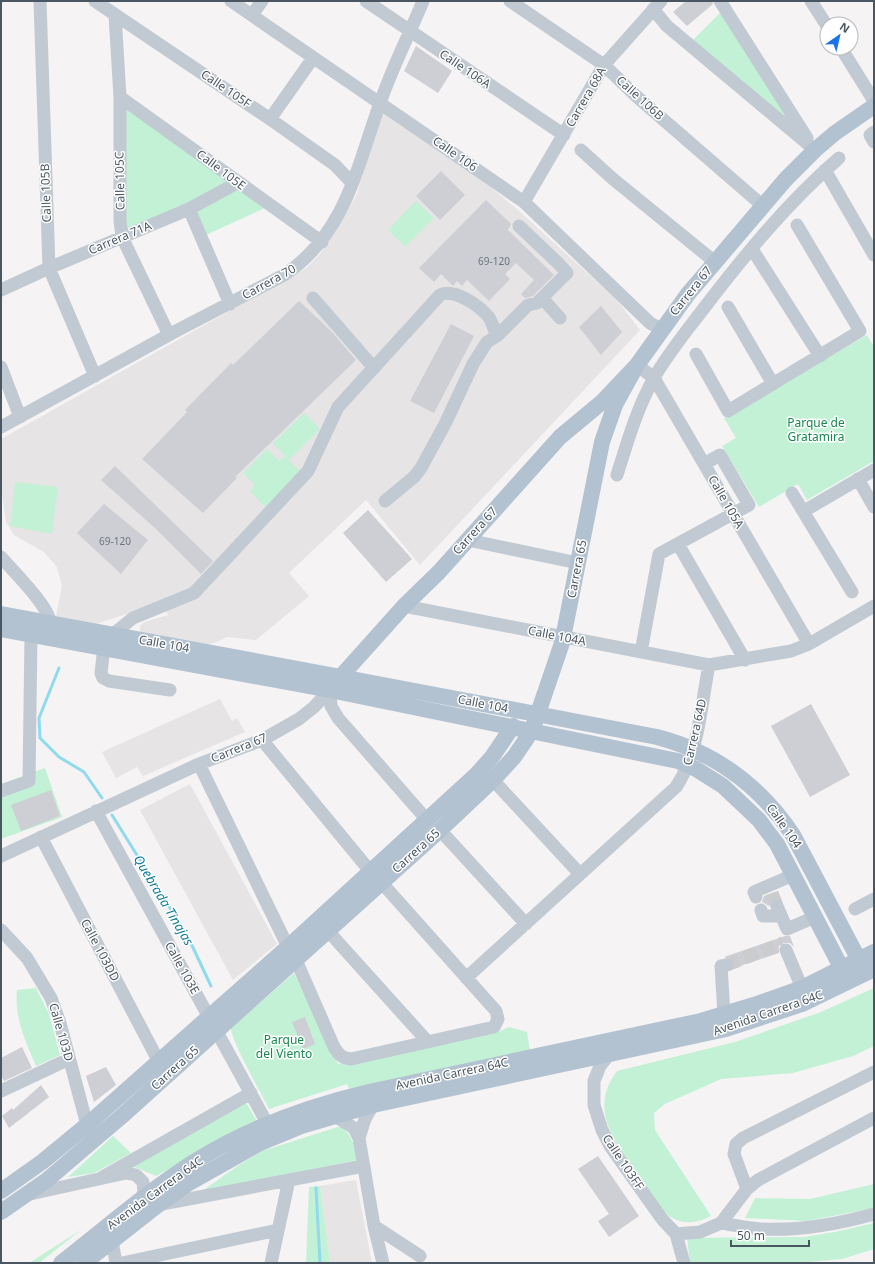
<svg xmlns="http://www.w3.org/2000/svg" width="875" height="1264" viewBox="0 0 875 1264" font-family="'Noto Sans',sans-serif">
	<style>
		.education { fill: #e6e4e5 }
		.green { fill: #c3f1d5 }
		.lines { fill: none; stroke-linecap: round; stroke-linejoin: round }
		.stream { stroke: #90daee; stroke-width: 3 }
		.building { fill: #cdcfd5 }
		.minor-tunnel { stroke: #caccce; stroke-width: 13; stroke-dasharray: 13 6; stroke-linecap: butt }
		.minor { stroke: #c1cad2; stroke-width: 13 }
		.major { stroke: #b3c2d1; stroke-width: 16 }
		.labels { text-anchor: middle; stroke-width: 3; stroke-linejoin: round; paint-order: stroke }
		.number-label { font-size: 10px; fill: #6b747e }
		.street-label { font-size: 12px; fill: #4a5661; stroke: #fff }
		.park-label { font-size: 12px; fill: #17864f; stroke: #fff }
		.water-label { font-size: 13px; font-style: italic; fill: #0c7c9b; stroke: #fff }
	</style>
	<rect width="100%" height="100%" fill="#f5f3f3"/>
	<path class="education" d="M383,112L482,180L517,209L606,290L620,304L640,330L420,565L366,500L289,573L309,596L256,640L227,637L214,643L196,646L140,632V626L144,622L168,615L163,602L96,624L56,616L62,586L57,567L44,552L14,535L6,522L1,485V439L306,268L320,254L333,235L356,196Z
		M220,699L232,721L237,718L245,732L143,776L137,767L116,778L102,752Z
		M190,784L277,944L233,980L140,810Z
		M356,1180L372,1263H330L320,1186Z"/>
	<path class="green" d="M723,10L804,141L690,43Z
		M123,104L265,208L206,235L192,203L126,237Z
		M416,201L434,218L405,247L388,230Z
		M867,335L874,347V461L807,500L798,484L759,507L722,446L736,438L724,418Z
		M304,413L320,429L289,460L273,443Z
		M267,449L279,461L284,456L302,473L267,509L250,491L255,485L243,473Z
		M15,482L58,487L52,534L10,526Z
		M45,768L62,817L1,839V784Z
		M294,973L338,1064L496,1033L509,1027L527,1032L530,1051L349,1089L347,1084L269,1109C262,1095 230,1038 231,1028Z
		M36,988L49,1014L60,1055L36,1066C26,1042 14,1018 17,990Z
		M874,988V1046L853,1056L793,1073L721,1079L665,1104L654,1113L655,1130L711,1216C699,1222 684,1226 671,1217C661,1212 649,1191 643,1182C619,1147 586,1112 617,1071L735,1042L821,1012Z
		M246,1103L257,1121L156,1176L132,1166Z
		M341,1126C352,1136 355,1145 358,1160L198,1194L239,1165L262,1151Z
		M113,1136L131,1153L94,1173L68,1177Z
		M874,1184V1207L869,1209L807,1221L745,1218L755,1198L810,1199Z
		M320,1186L330,1263H306L309,1187Z
		M874,1223V1249L842,1259L795,1263H690L687,1238L804,1237L835,1232Z
		M81,1230L39,1263H29Z"/>
	<g class="lines">
		<path class="stream" d="M59,668L39,718L40,738L59,757L84,772L102,798
			M112,815L188,937L211,986
			M316,1188L320,1263"/>
	</g>
	<path class="building" d="M686,1H712L713,4L687,26L673,12Z
		M416,46L452,71L438,93L404,71Z
		M441,171L465,195L440,220L416,196Z
		M486,200L511,224L508,230L554,275L533,296L525,298L521,294L534,280L516,263L505,274L510,279L489,301L467,280L462,286L457,281L453,286L441,274L434,282L419,268Z
		M299,301L332,332L356,360L235,477L237,478L203,513L142,459L187,412L185,410L231,363L233,365Z
		M601,306L622,332L601,355L579,327Z
		M451,324L474,336L434,413L410,401Z
		M115,466L213,561L201,574L156,529L101,480Z
		M104,504L148,540L121,574L77,533Z
		M368,510L412,559L386,582L343,533Z
		M811,704L850,775L810,797L771,726Z
		M51,790L60,816L21,831L11,805Z
		M775,892L778,898L771,901L769,906L762,902L764,896Z
		M785,936H790L794,947L790,943H783L779,946V953L734,968L733,960L724,957Z
		M305,1017L315,1044L303,1049L292,1022Z
		M22,1047L32,1068L4,1081L1,1075V1058Z
		M106,1067L116,1085L94,1102L86,1076Z
		M41,1085L49,1097L9,1128L2,1116L12,1108L13,1110Z
		M598,1156L639,1216L609,1237L598,1221L609,1214L578,1169Z"/>
	<g class="lines">
		<path class="minor-tunnel" d="M772,893L777,906
			M727,965L783,943"/>
		<path class="minor" d="M40,1L49,268L95,376
			M95,1L270,119L335,165L352,183
			M231,1L524,202L650,323L661,329
			M366,1L564,135
			M510,1L604,65L636,96L762,205
			M720,1L807,138
			M811,1L827,26
			M653,9L667,26L815,150
			M115,15L120,97V221L122,237L169,335
			M252,15L262,1
			M841,48L874,101
			M120,97L322,242
			M270,119L313,58
			M874,132L870,135L874,142
			M581,150L613,179L715,262
			M825,170L874,255
			M524,202L604,65L661,1
			M189,209L230,304
			M519,226L559,264L567,273L542,298
			M752,249L820,356
			M1,290L49,268L189,209L237,183
			M313,298L374,368
			M728,307L773,384
			M696,354L728,411L860,331L797,225
			M637,365L654,378L809,644
			M1,367L20,417
			M1,427L176,331L284,275C352,230 359,152 388,82C399,54 412,28 423,1
			M617,475C627,443 637,408 654,378C667,355 685,333 701,312C743,257 787,203 839,158
			M858,479L874,507
			M792,493L852,592
			M385,501L414,477L421,468L446,422L473,364L487,342L497,336
			M804,511L874,470
			M468,540L578,563
			M678,544L745,660
			M1,557C14,572 48,605 51,624
			M404,606L709,665L791,651L809,644L874,606
			M112,635L133,618L194,593L308,471L338,407L440,295C454,288 478,305 488,316C492,321 494,330 497,336L528,305L537,303L542,298L560,318
			M104,647L101,673L103,678L109,681L170,690
			M641,652L659,554L749,505L720,455L704,464
			M330,690L331,706L338,718L427,820
			M262,740L370,871
			M199,764L288,947
			M493,780L580,874
			M1,791L29,781L31,634
			M96,811L268,1125
			M440,830L526,924
			M41,837L159,1062
			M1,856L199,764L262,740L299,719L314,707L330,690
			M756,897L754,892L793,875
			M777,906L787,929L815,917
			M855,909L874,899
			M761,910L763,916H781
			M1,930L27,958L51,998L60,1023L87,1125
			M328,931L428,1042
			M786,950L802,988
			M296,960L334,1047C339,1055 342,1058 351,1059L494,1027L498,1019L496,1011L381,882
			M466,978L676,787C699,753 701,705 709,665
			M724,1014L721,966L727,965
			M609,1055L600,1066L594,1081V1105L602,1130L610,1146L662,1219L676,1234L684,1263
			M1,1091L69,1059
			M333,1115L354,1128L359,1138L374,1226L383,1263
			M359,1138L365,1119L373,1105
			M101,1178L251,1093
			M747,1189L734,1154L736,1144L743,1138L874,1072
			M30,1194L126,1173L136,1175L143,1182L144,1192L140,1201
			M162,1204L364,1166
			M721,1223C734,1225 748,1228 761,1229C799,1231 838,1224 874,1214
			M374,1226L420,1256
			M676,1234L700,1232L721,1223L747,1189L758,1180L874,1118
			M112,1240L116,1263
			M122,1263L278,1230
			M271,1263L289,1180"/>
		<path class="major" d="M1,614L341,677L657,737C714,752 760,786 793,835L859,960
			M1,629L330,690L678,761L696,769L723,786L759,820L777,844L842,969
			M335,683L404,606L439,572L560,437L602,402L637,365L688,294L785,180L815,150L835,133L874,106
			M1,1191L42,1162L87,1125L288,947L476,775L492,757L513,726
			M1,1212L47,1180L122,1116L440,830L493,780L514,757L527,738L535,722L562,643L602,442L615,405L637,365
			M61,1263C106,1228 149,1190 197,1160C249,1128 309,1106 369,1092L701,1021L754,1005L802,988L874,952
			M84,1263L158,1205L189,1183L260,1143L301,1126L373,1105L726,1029L802,1004L874,969"/>
	</g>
	<g class="labels">
		<g class="number-label">
			<text x="494" y="265">69-120</text>
			<text x="115" y="545">69-120</text>
		</g>
		<g class="street-label">
			<text transform="translate(465 69) rotate(34)" y="4">Calle 106A</text>
			<text transform="translate(226 89) rotate(34)" y="4">Calle 105F</text>
			<text transform="translate(586 97) rotate(-60)" y="4">Carrera 68A</text>
			<text transform="translate(640 98) rotate(42)" y="4">Calle 106B</text>
			<text transform="translate(455 154) rotate(35)" y="4">Calle 106</text>
			<text transform="translate(221 170) rotate(37)" y="4">Calle 105E</text>
			<text transform="translate(120 181) rotate(-91)" y="4">Calle 105C</text>
			<text transform="translate(46 193) rotate(-92)" y="4">Calle 105B</text>
			<text transform="translate(120 238) rotate(-23)" y="4">Carrera 71A</text>
			<text transform="translate(269 282) rotate(-29)" y="4">Carrera 70</text>
			<text transform="translate(691 291) rotate(-51)" y="4">Carrera 67</text>
			<text transform="translate(726 502) rotate(60)" y="4">Calle 105A</text>
			<text transform="translate(475 531) rotate(-48)" y="4">Carrera 67</text>
			<text transform="translate(577 569) rotate(-79)" y="4">Carrera 65</text>
			<text transform="translate(557 636) rotate(11)" y="4">Calle 104A</text>
			<text transform="translate(164 644) rotate(10)" y="4">Calle 104</text>
			<text transform="translate(483 704) rotate(11)" y="4">Calle 104</text>
			<text transform="translate(695 732) rotate(-77)" y="4">Carrera 64D</text>
			<text transform="translate(239 748) rotate(-22)" y="4">Carrera 67</text>
			<text transform="translate(784 826) rotate(55)" y="4">Calle 104</text>
			<text transform="translate(416 851) rotate(-42)" y="4">Carrera 65</text>
			<text transform="translate(100 950) rotate(62)" y="4">Calle 103DD</text>
			<text transform="translate(182 968) rotate(61)" y="4">Calle 103E</text>
			<text transform="translate(768 1013) rotate(-19)" y="4">Avenida Carrera 64C</text>
			<text transform="translate(61 1032) rotate(74)" y="4">Calle 103D</text>
			<text transform="translate(175 1068) rotate(-42)" y="4">Carrera 65</text>
			<text transform="translate(452 1074) rotate(-12)" y="4">Avenida Carrera 64C</text>
			<text transform="translate(623 1162) rotate(56)" y="4">Calle 103FF</text>
			<text transform="translate(155 1193) rotate(-36)" y="4">Avenida Carrera 64C</text>
		</g>
		<g class="park-label">
			<text x="816" y="427">Parque de<tspan x="816" dy="14">Gratamira</tspan></text>
			<text x="284" y="1044">Parque<tspan x="284" dy="14">del Viento</tspan></text>
		</g>
		<g class="water-label">
			<text transform="translate(164 900) rotate(59)" y="5">Quebrada Tinajas</text>
		</g>
	</g>
	<rect width="875" height="1264" fill="none" stroke="#4a5661" stroke-width="4"/>
	<g transform="translate(839 36) rotate(34)"><circle r="19" fill="#ffffff" stroke="#b7bbc0"/>
	<path d="M0-3L7 15L0 10L-7 15Z" fill="#1a73e8"/>
	<text y="-6" font-size="11" font-weight="bold" text-anchor="middle" fill="#4a5661">N</text>
	</g>
	<path d="M731 1240v6h78v-6" fill="none" stroke="#4a5661" stroke-width="2"/>
	<text x="737" y="1240" font-size="12" fill="#4a5661" stroke="#ffffff" stroke-width="3" paint-order="stroke">50 m</text>
</svg>
